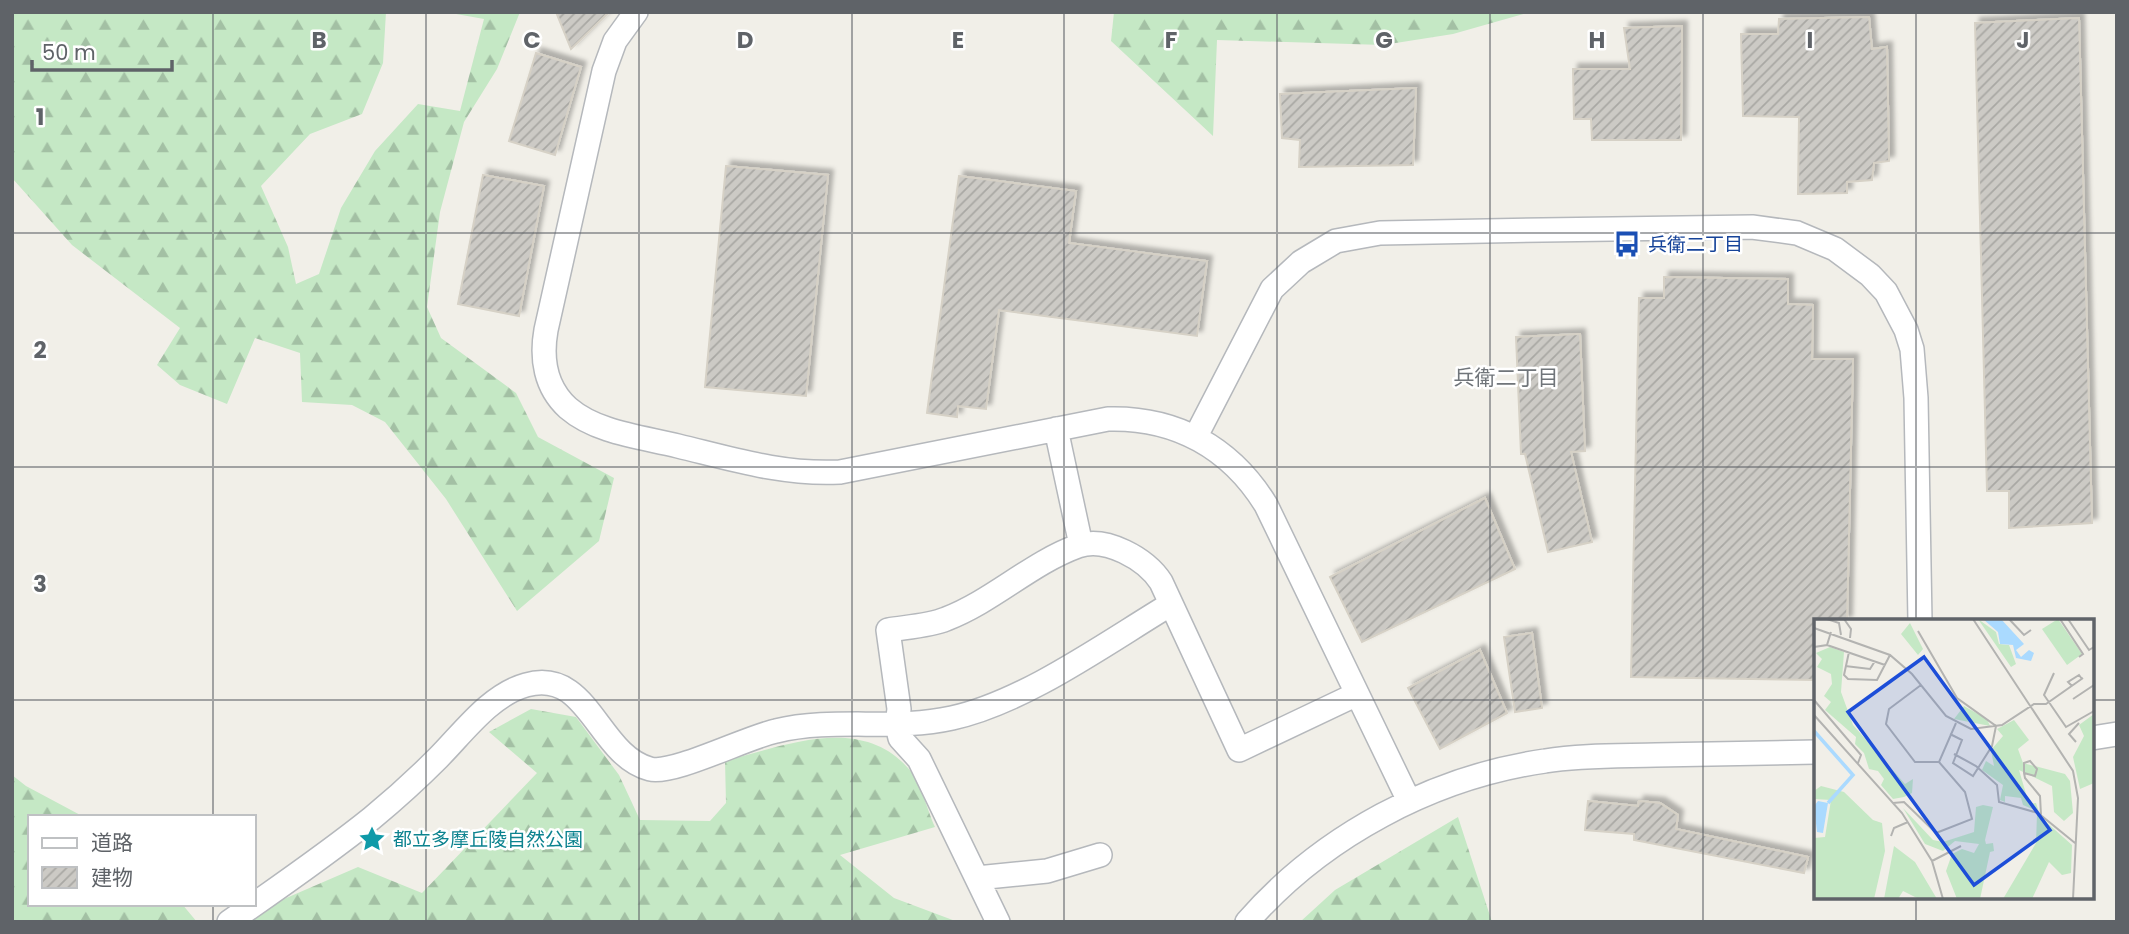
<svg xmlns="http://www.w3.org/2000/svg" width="2129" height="934" viewBox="0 0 2129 934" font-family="Poppins,'Noto Sans JP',sans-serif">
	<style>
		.forest { fill: url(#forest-firs) }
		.building { fill: url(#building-hatch); stroke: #d6d1c6; stroke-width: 2; filter: url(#shadow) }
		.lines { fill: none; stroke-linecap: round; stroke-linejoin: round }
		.minor-casing { stroke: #b5b8bc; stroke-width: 26 }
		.minor { stroke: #fff; stroke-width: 23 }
		.grid { fill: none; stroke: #5f6368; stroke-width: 2; stroke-opacity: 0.55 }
		.labels { text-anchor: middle; stroke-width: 5; stroke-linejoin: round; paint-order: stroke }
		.transit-label { font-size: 19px; fill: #164399; stroke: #fff; text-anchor: start }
		.culture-label { font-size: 19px; fill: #0d838f; stroke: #fff; text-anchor: start }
		.neighbourhood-label { font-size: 21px; fill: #70757a; stroke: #fff }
		.inset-river { fill: none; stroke: #aadaff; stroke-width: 3.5 }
		.inset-road { fill: none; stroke: #b3b3b1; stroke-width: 2 }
		.view { fill: #1d4ed8; fill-opacity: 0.15; stroke: #1d4ed8; stroke-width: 3.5 }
		.inset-edge { fill: none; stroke: #5f6368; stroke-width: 3.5 }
		.grid-label { font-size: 23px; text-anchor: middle; font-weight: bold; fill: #5f6368; stroke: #fff; stroke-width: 5; stroke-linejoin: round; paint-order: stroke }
	</style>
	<defs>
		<pattern id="forest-firs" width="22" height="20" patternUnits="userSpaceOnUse" patternTransform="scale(1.75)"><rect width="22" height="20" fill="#c5e8c5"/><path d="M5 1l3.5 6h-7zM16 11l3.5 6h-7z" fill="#a3c0a4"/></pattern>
		<pattern id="building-hatch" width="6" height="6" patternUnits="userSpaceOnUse" patternTransform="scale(1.75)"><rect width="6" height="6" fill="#cccac5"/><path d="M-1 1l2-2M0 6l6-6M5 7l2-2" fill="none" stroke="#a9a8a4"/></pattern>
		<filter id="shadow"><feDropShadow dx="5" dy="-5" stdDeviation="2" flood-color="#0004"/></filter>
	</defs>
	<rect width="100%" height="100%" fill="#f1efe8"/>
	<path class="forest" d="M12,12H386L383,63L362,114L310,134L261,186L288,247L296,284L319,274L341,208L375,151L418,104L460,111L484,19L445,12H520L497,69L464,122L440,212L427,307L441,338L516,393L538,437L614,478L599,541L517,611L446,499L385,422L352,405L302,402L300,353L255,338L227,404L180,385L157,365L180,328L72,245L12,178Z
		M1114,12H1530L1453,34L1383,45L1217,40L1213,136L1111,41Z
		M531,709L576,717L619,775L640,820L710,821L726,803L725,761C784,746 860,714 908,768C921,782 927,810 935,827L840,855L894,898L958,922H249L284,899L358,867L422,893L537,773L489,732Z
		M12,775L26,786L84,817H30V904H182L197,922H12Z
		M1458,817L1492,922H1300L1335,890Z"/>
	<path class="building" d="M556,12H609L571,49Z
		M1869,17L1872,49L1887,47L1889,161L1874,163L1872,180L1847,182V193L1798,194L1799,117L1743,116L1741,34H1778L1779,19Z
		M2079,18L2092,523L2009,528V491H1987L1975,23Z
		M1682,26L1681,140H1592L1591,119H1574L1573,69H1630L1624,28Z
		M536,53L581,67L555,155L509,141Z
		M1416,88L1413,165L1299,167L1300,140L1282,138L1280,94Z
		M726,166L828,175L806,396L705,387Z
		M483,175L544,186L519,316L458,304Z
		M959,176L1076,191L1069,243L1207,261L1197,336L999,310L986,409L958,406L957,417L927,413Z
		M1664,277L1788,279V304L1813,305L1812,359H1853L1847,621H1816V680L1631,677L1639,298H1664Z
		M1580,334L1585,451L1571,452L1592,542L1548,552L1525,454H1521L1516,337Z
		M1485,498L1515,569L1362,642L1330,577Z
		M1532,633L1542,708L1515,712L1504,637Z
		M1480,650L1507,713L1440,749L1408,688Z
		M1588,801L1638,806L1639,801L1660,803L1678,815L1676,829L1808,857L1804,873L1634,840V834L1585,830Z"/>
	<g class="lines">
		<g class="minor-casing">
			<path id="minor" d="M636,12L615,41L604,71L546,330C541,358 545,387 568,408C597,433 642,437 678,446C732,459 783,475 840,472L1108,419C1176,417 1231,448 1266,505L1409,801
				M1056,429L1081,545
				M1196,436L1272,289L1301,262L1336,241L1380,233L1543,230L1752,227L1797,233L1835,249L1870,275L1886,292L1906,330L1912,349L1916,398L1920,621
				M2092,738L2117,734
				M977,878L1047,871L1100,855
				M229,922C278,888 326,855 372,818C395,799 417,779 438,758C463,733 490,695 526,685C589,667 597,755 650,769C673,775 747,737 776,731C834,717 894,731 952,718C1025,702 1106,643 1171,604
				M998,922L919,759L900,738L897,725L899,709L888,630C906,627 929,626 946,619C993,601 1031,563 1078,546C1106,536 1146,559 1161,582L1239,750L1357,694
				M1247,922C1322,836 1433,777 1545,761C1581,755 1620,756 1656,755C1710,754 1763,753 1816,752"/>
		</g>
		<use href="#minor" class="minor"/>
	</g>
	<path class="grid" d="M213,12V817M426,12V922M639,12V922M852,12V922M1064,12V922M1277,12V922M1490,12V922M1703,12V922M1916,12V621M12,233H2117M12,467H2117M12,700H1816M2092,700H2117M1916,897V922M213,904V922"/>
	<defs>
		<g id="bus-bare" transform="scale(2.1)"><path d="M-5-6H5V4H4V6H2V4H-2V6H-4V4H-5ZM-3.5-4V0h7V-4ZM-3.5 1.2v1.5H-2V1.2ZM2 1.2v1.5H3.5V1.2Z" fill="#1a4fb4" stroke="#fff" stroke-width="2.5" paint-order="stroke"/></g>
		<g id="sight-bare" transform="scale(2.1)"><path d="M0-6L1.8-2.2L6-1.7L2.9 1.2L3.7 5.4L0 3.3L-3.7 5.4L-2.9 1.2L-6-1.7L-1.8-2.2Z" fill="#0f9aa8" stroke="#fff" stroke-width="2.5" paint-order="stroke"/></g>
	</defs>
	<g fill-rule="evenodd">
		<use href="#bus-bare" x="1627" y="244"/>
		<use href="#sight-bare" x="372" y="839"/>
	</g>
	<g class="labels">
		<g class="transit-label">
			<text x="1648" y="251">兵衛二丁目</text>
		</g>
		<g class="culture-label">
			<text x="393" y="846">都立多摩丘陵自然公園</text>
		</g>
		<g class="neighbourhood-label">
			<text x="1506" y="385">兵衛二丁目</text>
		</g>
	</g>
	<g transform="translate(1814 619)">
		<rect width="280" height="280" fill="#f1efe8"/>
		<path d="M244,0L268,35L253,46L228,10Z" fill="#c5e8c5"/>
		<path d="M164,0L182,13L185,25L195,26L202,45L197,48ZM96,4L109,30L104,36L87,15ZM16,28L30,33L27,73L39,106L91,165L99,160L98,174L90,178L79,180L67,166L70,160L64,152L55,150L50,134L41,125L42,118L11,91L17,83L10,77L18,65L17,55L3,48L8,40L2,34ZM150,87L173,100L176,107L140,100ZM280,95V164L266,170L259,138L270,117L265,106ZM200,101L215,121L204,130L209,144L251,155L256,162L259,194L250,202L240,193L238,167L205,151L215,185L222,184L225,193L209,186L207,179L191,177V183L186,181L189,166L168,151L172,142L180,147L177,131L189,117L183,110ZM7,167L30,173L59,201L68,204L71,232L60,280H0V219L11,218L17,181L0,180V172ZM169,186L179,188L171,221L172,225L179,224L180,232L176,233L166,280H143L132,252L138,235L148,230L160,234L165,225L141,222L129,232L111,225L89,189L119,221L129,223L160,213L162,188ZM223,195L258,226L257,254L248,256L235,243L218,280H189L222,224ZM80,227L101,243L123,280H105L89,272L84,280H70Z" fill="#c5e8c5"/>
		<path d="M169,0H187L210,25L202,31L207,38L215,31L220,34L217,42L202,39L199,26L186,25L184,13ZM4,182L14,184L9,214L3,213L0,187Z" fill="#aadaff"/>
		<path class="inset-river" d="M0,112L39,156L14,184"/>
		<path class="inset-road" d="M13,0L25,4L27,16M30,0L37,10L36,19M159,0L259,152L264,179L259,280M195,0L210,16L217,11M246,0L269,35L265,38M254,0L275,31L280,28M0,9L76,36L98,55L132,97L157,110L188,106L220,85H232L269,59M104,12L143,79L182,107L178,127L159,157L139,144L148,121L136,115M13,26L71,46M0,28L13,26L17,13M35,33L30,56L34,60L63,61L76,36M31,47L56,50L61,42M240,54L230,76L252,108L280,92M107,66L75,90L72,105L101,143H125M258,67L254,63L265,56L268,60M259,80L280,66M0,81L47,136L44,144M0,96L88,194L118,242L129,280M262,123L255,115L265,104M140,135L162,147L183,166L185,183L224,194L261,224M210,154L221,157L223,150L216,142L210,144V154L211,159L226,177L227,196M79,184L90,183L122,214L158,200L151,173L125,143L142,104M77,217L80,209L94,203M118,242L147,227"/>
		<path class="view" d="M110,38L236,211L160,266L34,93Z"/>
		<rect width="280" height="280" class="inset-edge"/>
	</g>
	<g class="grid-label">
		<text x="319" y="48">B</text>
		<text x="532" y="48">C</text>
		<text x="745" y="48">D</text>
		<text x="958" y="48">E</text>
		<text x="1171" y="48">F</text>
		<text x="1384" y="48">G</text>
		<text x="1597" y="48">H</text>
		<text x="1810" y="48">I</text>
		<text x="2023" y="48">J</text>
		<text x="40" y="125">1</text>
		<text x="40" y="358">2</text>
		<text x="40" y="592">3</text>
	</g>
	<rect width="2129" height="934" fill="none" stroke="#5f6368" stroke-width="28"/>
	<rect x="28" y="815" width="228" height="91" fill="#ffffff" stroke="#bfc1c3" stroke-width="2"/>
	<rect x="42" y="838" width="35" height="10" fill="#ffffff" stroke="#bfc1c3" stroke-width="2"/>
	<text x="91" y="850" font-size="21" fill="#5f6368">道路</text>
	<rect x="42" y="867" width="35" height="21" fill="url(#building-hatch)" stroke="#bfc1c3" stroke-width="2"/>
	<text x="91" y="885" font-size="21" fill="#5f6368">建物</text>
	<path d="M32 60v10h140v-10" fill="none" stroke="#5f6368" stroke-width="3.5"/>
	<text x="42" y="60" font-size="21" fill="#5f6368" stroke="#ffffff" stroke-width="5" paint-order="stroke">50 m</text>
</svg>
